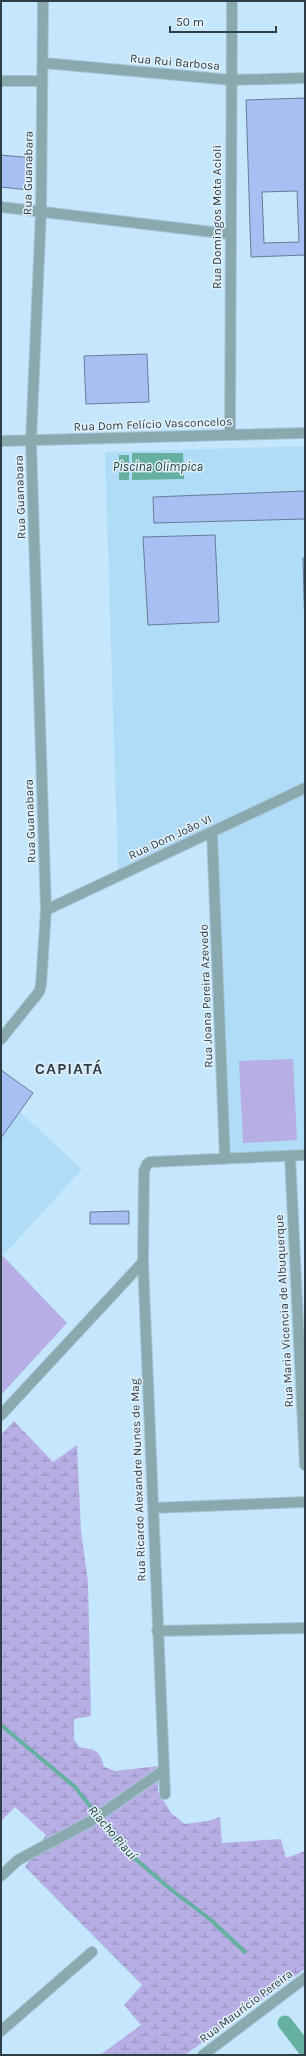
<svg xmlns="http://www.w3.org/2000/svg" width="306" height="2056" viewBox="0 0 306 2056" font-family="Karla,sans-serif">
	<style>
		.built { fill: #b1dcf7 }
		.grass { fill: #b6aee4 }
		.wetland { fill: url(#wetland-marsh) }
		.water { fill: #66b0a1 }
		.lines { fill: none; stroke-linecap: round; stroke-linejoin: round }
		.stream { stroke: #66b0a1; stroke-width: 4 }
		.canal { stroke: #66b0a1; stroke-width: 15 }
		.building { fill: #a6c0f3; stroke: #6a7996; fill-rule: evenodd }
		.minor-casing { stroke: #a6c5d9; stroke-width: 12 }
		.minor { stroke: #89a9ae; stroke-width: 10 }
		.labels { text-anchor: middle; stroke-width: 3; stroke-linejoin: round; paint-order: stroke }
		.street-label { font-size: 12px; fill: #2f3d46; stroke: #e3f1fa }
		.water-label { font-size: 13px; font-style: italic; fill: #1d413a; stroke: #e3f1fa }
		.district-label { font-size: 16px; font-weight: bold; letter-spacing: 1px; fill: #2f3d46; stroke: #e3f1fa }
	</style>
	<defs>
		<pattern id="wetland-marsh" width="20" height="14" patternUnits="userSpaceOnUse"><rect width="20" height="14" fill="#b6aee4"/><path d="M1 5h8M5 5V1M11 12h8M15 12V8" fill="none" stroke="#948fbb"/></pattern>
	</defs>
	<rect width="100%" height="100%" fill="#c4e7fe"/>
	<path class="built" d="M305,446V783L118,871L105,452Z
		M305,788V1155L225,1159L212,832Z
		M20,1112L82,1169L1,1258V1138Z"/>
	<path class="grass" d="M293,1059L297,1140L243,1143L239,1061Z
		M3,1256L67,1323L1,1395V1258Z"/>
	<path class="wetland" d="M14,1421L53,1462L77,1445L81,1531L88,1582L91,1716L74,1719V1739L79,1747C96,1750 99,1749 104,1767L115,1771L158,1766V1792L172,1814L185,1824L208,1821L220,1817L222,1843L281,1839L286,1858L305,1851V1969L185,2055H100L141,2025L124,2005L142,1985L25,1867L46,1835L15,1807L1,1821V1435Z"/>
	<path class="water" d="M132,453H183L184,479L132,480Z
		M119,455H129V480H119Z"/>
	<g class="lines">
		<path class="stream" d="M1,1725L75,1787L124,1849L169,1888L211,1920L245,1952"/>
		<path class="canal" d="M285,2023L305,2049"/>
	</g>
	<path class="building" d="M305,98V255L251,257L246,100ZM297,191L299,242L264,243L262,192Z
		M1,155L32,158L29,190L1,187Z
		M147,354L149,402L86,404L84,356Z
		M305,491V519L154,523L153,497Z
		M215,535L219,622L148,625L143,537Z
		M303,558H305V632Z
		M1,1070L33,1093L1,1138Z
		M129,1211V1224H90V1212Z"/>
	<g class="lines">
		<g class="minor-casing">
			<path id="minor" d="M44,63L232,80L305,78
				M1,81H42
				M1,207L229,234
				M230,434L232,1
				M1,441L305,433
				M212,832L225,1159
				M46,910L305,788
				M1,1039L39,992L41,985L46,910L31,441L41,212L43,1
				M290,1156L305,1465
				M1,1415L143,1262
				M153,1508L305,1502
				M157,1631L305,1628
				M165,1794L143,1262L144,1171L147,1164L150,1162L305,1155
				M1,1876L18,1860L91,1821L164,1770
				M1,2031L92,1952
				M203,2055L305,1978"/>
		</g>
		<use href="#minor" class="minor"/>
	</g>
	<g class="labels">
		<g class="street-label">
			<text transform="translate(175 62) rotate(5)" y="4">Rua Rui Barbosa</text>
			<text transform="translate(28 173) rotate(-89)" y="4">Rua Guanabara</text>
			<text transform="translate(217 217) rotate(-90)" y="4">Rua Domingos Mota Acioli</text>
			<text transform="translate(153 424) rotate(-2)" y="4">Rua Dom Felício Vasconcelos</text>
			<text transform="translate(20 497) rotate(-92)" y="4">Rua Guanabara</text>
			<text transform="translate(30 821) rotate(-92)" y="4">Rua Guanabara</text>
			<text transform="translate(170 837) rotate(-25)" y="4">Rua Dom João VI</text>
			<text transform="translate(206 996) rotate(-92)" y="4">Rua Joana Pereira Azevedo</text>
			<text transform="translate(284 1311) rotate(-93)" y="4">Rua Maria Vicencia de Albuquerque</text>
			<text transform="translate(138 1480) rotate(-92)" y="4">Rua Ricardo Alexandre Nunes de Mag</text>
			<text transform="translate(246 2006) rotate(-37)" y="4">Rua Maurício Pereira</text>
		</g>
		<g class="water-label">
			<text x="158" y="471">Piscina Olimpica</text>
			<text transform="translate(113 1832) rotate(49)" y="5">Riacho Piauí</text>
		</g>
		<g class="district-label">
			<text x="69" y="1074">CAPIATÁ</text>
		</g>
	</g>
	<rect width="306" height="2056" fill="none" stroke="#2f3d46" stroke-width="4"/>
	<path d="M170 26v6h106v-6" fill="none" stroke="#2f3d46" stroke-width="2"/>
	<text x="176" y="26" font-size="12" fill="#2f3d46" stroke="#e3f1fa" stroke-width="3" paint-order="stroke">50 m</text>
</svg>
